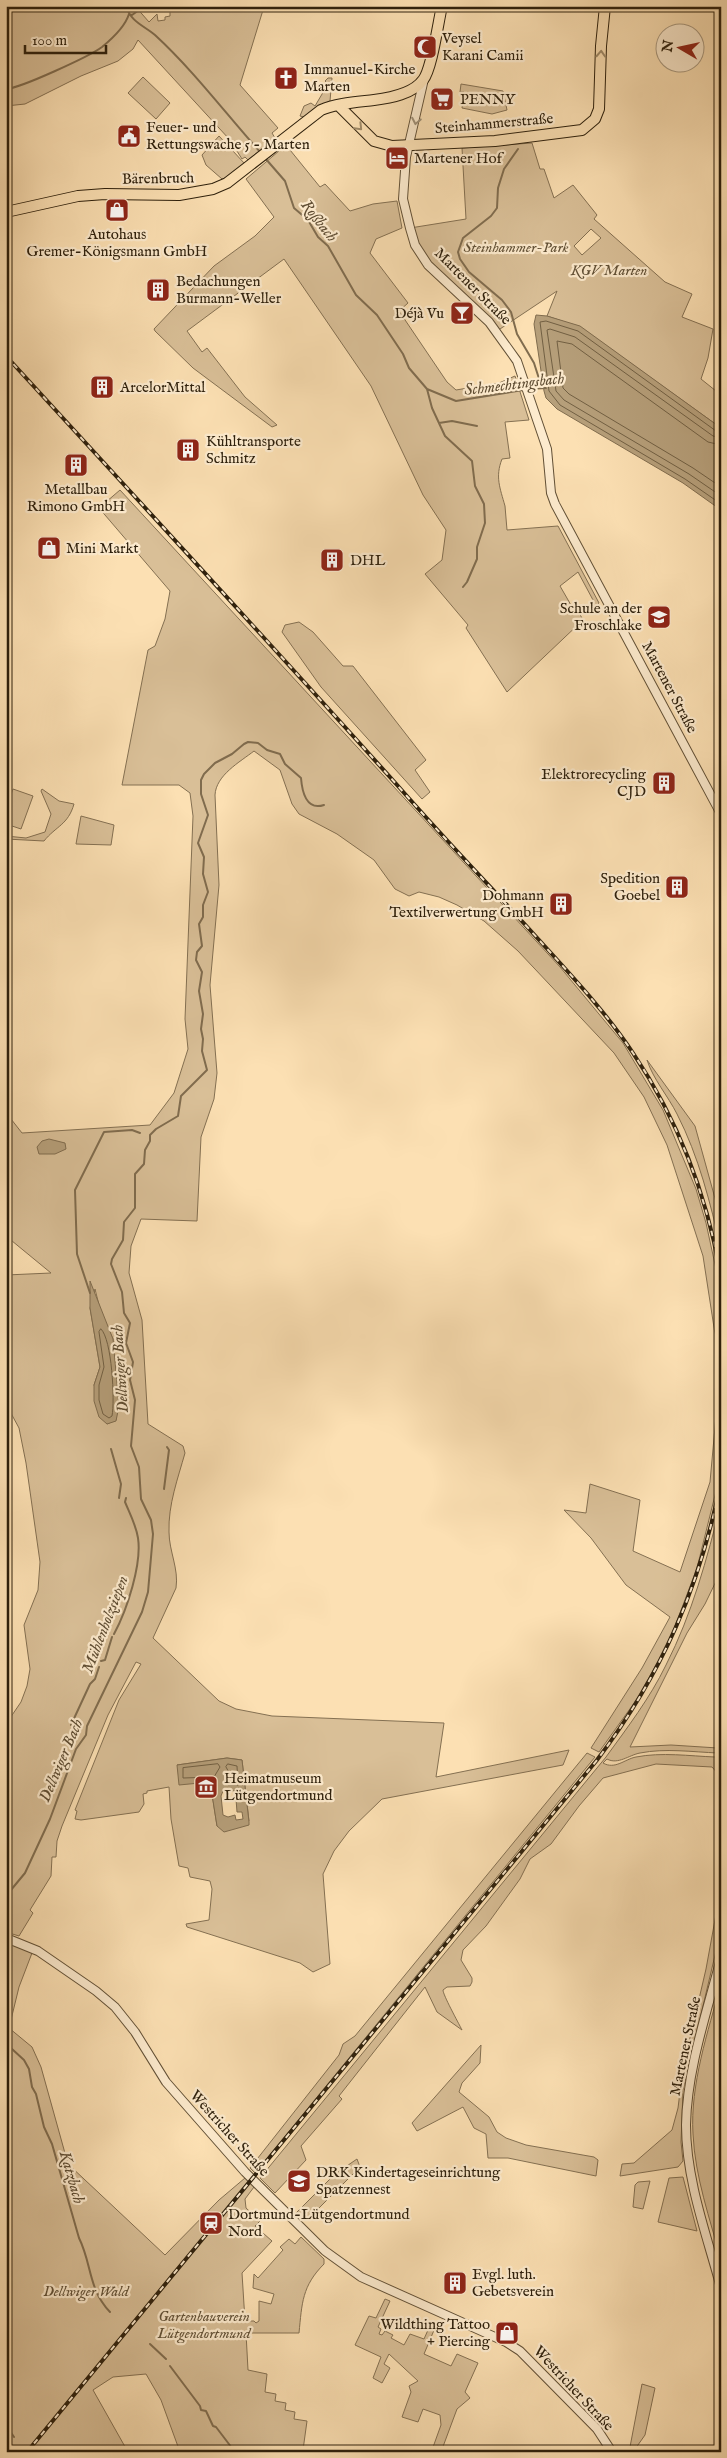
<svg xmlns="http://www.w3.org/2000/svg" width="727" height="2458" viewBox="0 0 727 2458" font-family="'IM FELL English',serif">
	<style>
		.green { fill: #d9bf97; stroke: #847052; fill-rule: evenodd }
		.water { fill: #b69f7a; stroke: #806c4e; fill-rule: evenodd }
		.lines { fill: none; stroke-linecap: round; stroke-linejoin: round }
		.shore { stroke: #726043; stroke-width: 1 }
		.stream { stroke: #806c4e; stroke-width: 2 }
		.minor-casing { stroke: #625036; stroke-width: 10 }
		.major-casing { stroke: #2e200c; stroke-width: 12 }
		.minor { stroke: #fdebce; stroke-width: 8 }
		.major { stroke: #fce0b3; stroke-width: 10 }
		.rail-casing { stroke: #2e200c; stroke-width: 4 }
		.rail { stroke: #fdebce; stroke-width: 2; stroke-dasharray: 5.5; stroke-linecap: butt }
		.oneway { stroke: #9f8a68 }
		.oneway2 { stroke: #a09077 }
		.labels { text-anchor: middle; stroke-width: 4.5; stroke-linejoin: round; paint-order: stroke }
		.poi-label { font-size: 15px; fill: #2e200c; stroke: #fdebce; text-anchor: start }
		.street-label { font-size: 15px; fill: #2e200c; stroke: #fdebce }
		.park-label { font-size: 15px; font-style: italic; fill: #615036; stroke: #fdebce }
		.water-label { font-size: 16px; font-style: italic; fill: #5e4c32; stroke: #fdebce }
	</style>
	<rect width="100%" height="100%" fill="#fce0b3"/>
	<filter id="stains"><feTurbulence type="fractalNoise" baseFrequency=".004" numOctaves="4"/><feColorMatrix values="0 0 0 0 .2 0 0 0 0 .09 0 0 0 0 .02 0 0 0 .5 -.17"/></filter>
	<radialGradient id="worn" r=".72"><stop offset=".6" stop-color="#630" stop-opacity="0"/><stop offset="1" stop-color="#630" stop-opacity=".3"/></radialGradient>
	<path class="green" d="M6,6H135L149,22L157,14L158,21L165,20V17L170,16V6H281L263,10L240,85L278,128L272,133L275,138L248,160L245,157L242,159L230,140L138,40L133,49L118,61L81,76L25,104L6,106Z
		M143,77L170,103L156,119L128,93Z
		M328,78H332L330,101L315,108L304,117L300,116L304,106L311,103L315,106L328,84L325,81Z
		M461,84L503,91L507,110L492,114L462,108L464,92H460Z
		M219,136L245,164L231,176L222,179L206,165L202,155Z
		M532,143L540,169H544L554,198L573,185L597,215L594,219L665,282L692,294L682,317L713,329L708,358L701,379L721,395V428L580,327L547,316L557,291L497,331L428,265L410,228L466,219L462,148ZM591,229L601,238L582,255L574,246Z
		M286,145L320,187L325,184L350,211L373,204L397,201L402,228L376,239L370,253L408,303L399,311L447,382L456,390L462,389L499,383L515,376L529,420L505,422L510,458L502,459C495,477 500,488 505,506C506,514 506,522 507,530L558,526L599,603L594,608L590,605L593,600L578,572L560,586L575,612L577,609L583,620L507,692L466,628L468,625L425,574L442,560L446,530L423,495L371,386L284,259L187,331L202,352L207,348L245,397L277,425L272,427L193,368L155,331L154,329L214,266L255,236L274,217L246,179Z
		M120,490L560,967L623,1043L663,1110L696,1189L706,1223L721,1292L720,1475L697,1568L669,1642L637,1699L599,1752L591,1748L642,1668L670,1617L626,1585L591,1538L564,1510L586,1513L590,1484L640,1500L633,1551L680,1572L710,1482L716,1416L715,1334L703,1256L667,1145L644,1097L614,1053L518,951L484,921L457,905L439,897L419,892L409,896L395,889L374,860L337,834L299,814L292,804L280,770L254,751C240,762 216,775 215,795L219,885L210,985L217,1073L214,1099L201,1137L197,1221L141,1219L131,1246L129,1273L142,1320L148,1424L183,1446L185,1453C178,1478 168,1505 169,1532C169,1551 179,1569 176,1588L153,1638L219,1701L236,1709L272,1716L444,1723L436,1777L569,1750L563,1765L382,1799L349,1831L334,1851L323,1874L330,1964L313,1972L300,1963L187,1927L186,1924L209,1920L212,1889L210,1881L190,1877L188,1868L179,1866L171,1819L169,1787L147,1791V1793L143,1794L144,1804L139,1812L81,1820L75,1819L77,1811L75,1810L119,1700L141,1664L136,1662L108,1715L62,1826L57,1841L56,1857H52L51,1876L30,1910L33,1913L19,1936L6,1932V1724L21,1702L27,1686L30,1669L24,1625L38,1590L40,1562L26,1463L19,1428L6,1404V1275L51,1273L6,1236V1125L11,1119L22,1133L150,1125L174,1093L188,1049L185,1019L193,816L190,793L179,785H122L148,650L155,646L165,619L170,591L99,508ZM95,1289L101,1313L113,1339L116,1420L107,1424L94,1385L100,1367L90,1308ZM227,1758L242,1760L249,1821L217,1826L210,1781L177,1765Z
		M299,622L313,632L343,666H353L426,760L415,770L430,792L422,799L321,687L282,632L285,625Z
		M13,789L33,796L21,829L6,824V808Z
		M42,789L59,801L74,804C68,825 56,826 44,841L6,839V836L26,838L45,832L51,814L41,791Z
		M81,816L114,825L111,845L76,844Z
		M647,1060L695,1126L721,1220V1249C710,1202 699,1157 677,1114C668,1096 653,1079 647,1060Z
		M721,1503V1571L705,1604L687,1633L630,1747L671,1745L718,1748L717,1709L721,1673V1751L718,1753C693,1752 665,1748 640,1753C629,1755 618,1765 607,1759L603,1763C615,1770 625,1759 636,1757C662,1752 689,1756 715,1757L721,1760V1794L720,1776L712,1767L656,1764L603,1778L579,1806L551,1844L530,1859L520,1879L486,1926L463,1950L461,1960L472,1978V1982L470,1986L447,1987L443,1990C443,1995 458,2022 462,2030L437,2012L425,1987L339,2096L342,2099L301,2146L306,2160L275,2193L260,2178L606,1757C627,1728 650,1698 666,1665C692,1614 707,1559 721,1503Z
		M587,1753L595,1757L255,2173L250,2168L339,2055L343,2044L355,2036Z
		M721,1887V1930L683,2090L681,2142L683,2161L678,2167L620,2176L622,2164L634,2163L672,2130L678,2108L683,2068L706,1969Z
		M6,1941L24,1947L32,1953L19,1987L9,2028L32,2047L41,2067L68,2164L165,2255L219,2200L245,2178L254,2187L245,2199L246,2208L260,2221L255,2226L272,2241L242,2273L245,2321H254L256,2323L259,2321V2301L271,2304L274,2294L253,2288L254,2274L258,2278L283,2250L280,2247L289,2239L295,2244L301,2237L324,2259V2264C302,2286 302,2303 299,2333H246L248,2370L267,2374L265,2392L276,2394L275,2401L286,2403L285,2410L295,2412L294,2419L307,2421L303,2450L309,2452H180L161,2400L146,2374L113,2377L93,2390L128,2452H6Z
		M721,1984V2260C710,2219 695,2177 693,2134C690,2085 708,2031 721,1984Z
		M481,2045L480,2063L462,2083L459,2092L489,2117L497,2132L506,2138L526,2145L594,2157L598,2160L596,2176L508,2158H488L486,2134L474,2128L463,2107L417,2131L412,2123Z
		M357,2159L360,2167L311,2216L305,2220L296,2213L335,2174Z
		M683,2177L697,2231L658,2222L669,2178Z
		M650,2181L643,2209L633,2207L635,2185L638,2182Z
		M385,2299L390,2301L378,2327L381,2329L379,2334L382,2335L385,2331L393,2335L391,2338L404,2345L410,2334L424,2339L432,2321L437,2323L424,2354L451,2366L457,2354L478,2363L465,2392L470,2398L457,2409L441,2452L432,2450L441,2425L440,2415L423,2409L418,2422L402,2417L411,2392L409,2386L418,2381L389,2354L384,2364L390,2368L382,2383L373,2378L381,2357L355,2345L369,2316L376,2318Z
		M642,2384L655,2388L645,2435L633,2452H623L624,2449L630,2447Z"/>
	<path class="water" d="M536,315L547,316L580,326L721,428V510L683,483L557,409L546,398L544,391L534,324Z
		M49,1139L65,1143L66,1149L55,1154H39L37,1147L42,1141Z
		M90,1281L113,1339L119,1406L116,1421L107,1424L99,1417L94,1401V1385L100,1367L90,1308Z
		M227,1758L242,1760L249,1822V1825L224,1832L217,1826L210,1782L179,1785L177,1765ZM223,1791H238V1798L236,1799L237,1812H242L243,1819L236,1820L235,1815L228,1817L223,1815L221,1796Z"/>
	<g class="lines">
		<path class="shore" d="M721,432L716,431L578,331L546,321L540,322L549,391L560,405L685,479L721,504
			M721,438L713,436L575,337L550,329L547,330L556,391L564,400L689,474L721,496
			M721,445L708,442L572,344L557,341L563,388L569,394L693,468L721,487
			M101,1329C112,1339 115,1401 112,1416L109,1418L103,1414L99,1400V1385L104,1367L99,1332Z
			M218,1764L220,1767L214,1777L183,1778V1768Z
			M228,1764L237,1766L238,1785H228L231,1776L226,1767Z"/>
		<path class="stream" d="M126,6C131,22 143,25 155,35C194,71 226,114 261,153
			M129,14L132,15L139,10
			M6,89C21,88 90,56 102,47C113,38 125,27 129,14
			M518,149L504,169L498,188L497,208L491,216L463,238L458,252L460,259L469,272L502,300L511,312L517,334L534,363L542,388
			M265,158L285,181L294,208L308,220L318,237L328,246L356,295L377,315L403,354L409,368L427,389L456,401L523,390
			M427,389L432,408L445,436L472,461L475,486L484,504L485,523L477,547V559L467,582L463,587
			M528,389L546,388
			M439,423L452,421L477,426
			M90,1293L77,1254L75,1190L104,1132L132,1130L140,1133
			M111,1449L121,1484L119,1498
			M164,1489L169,1450L167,1447
			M114,1634C127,1610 142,1564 138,1538C136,1525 130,1514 125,1502L126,1498
			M101,1661L105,1660L112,1637
			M71,1725L90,1684L95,1679L99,1667
			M6,1896L25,1873L50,1819L76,1749L86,1735L87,1726L142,1612L148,1592L153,1534L151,1520L141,1499L139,1467L131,1446L135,1400L130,1380L133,1362L126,1343L130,1323L124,1313L122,1292L111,1264L112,1259L123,1240L124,1222L135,1208V1174L144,1164L145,1150L150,1141V1135L156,1129L178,1116L181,1096L207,1070L202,1051L203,1039L201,1029L203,1014L199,991L202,972L196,960L197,952L202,946L199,924L203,917V905L208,892L203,874L204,857L198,843L208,815L201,794V780L204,774L215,763L232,754L244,744L248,742L258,743L267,750L280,754L285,764L301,778C302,791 306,811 324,805
			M12,2049L24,2060L29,2069L32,2087L36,2094L44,2127L52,2144L79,2238C92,2264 88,2289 110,2312
			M150,2344L166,2359
			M170,2366L200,2406L201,2410L206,2411L213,2426L216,2427L235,2452
			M6,2425L14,2437"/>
		<g class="minor-casing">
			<path id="minor" d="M424,79L406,157L403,199L410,228L415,245L428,265L489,322L517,361L547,449L551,493L555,504L721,814
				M6,1938L38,1951L96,1991L115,2007L135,2032L166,2082L245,2172L325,2251L361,2277L506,2342L520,2351L597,2429L612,2452
				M721,1958C707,2012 687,2069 686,2125C686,2180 707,2236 721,2288"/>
		</g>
		<g class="major-casing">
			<path id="major" d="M338,105L374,141L392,146L495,141L582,130L595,119L599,109L601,46L605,6
				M6,212L78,196L105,194L179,195L213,189L227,183L321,110C337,103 357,102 374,100C390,98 413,94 423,80C432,69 438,23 442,6"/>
		</g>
		<use href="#minor" class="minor"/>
		<use href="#major" class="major"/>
		<g class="rail-casing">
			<path id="rail" d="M6,356C137,499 269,642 398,786C441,835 486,882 530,930C566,970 603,1008 633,1053C678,1120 708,1198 721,1278
				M27,2452L597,1760C662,1674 700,1587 721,1481"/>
		</g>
		<use href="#rail" class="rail"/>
	</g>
	<defs><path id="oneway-chevron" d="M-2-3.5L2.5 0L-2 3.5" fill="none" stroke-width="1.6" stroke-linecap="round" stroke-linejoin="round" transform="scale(1.25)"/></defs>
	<g class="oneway">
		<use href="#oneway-chevron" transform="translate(601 54) rotate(-87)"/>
		<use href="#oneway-chevron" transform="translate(359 127) rotate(46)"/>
	</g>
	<use class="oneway2" href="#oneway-chevron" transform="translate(416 121) rotate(101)"/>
	<defs>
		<g id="mosque-square" transform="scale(1.25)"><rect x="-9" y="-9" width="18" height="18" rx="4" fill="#8f2418" stroke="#fdebce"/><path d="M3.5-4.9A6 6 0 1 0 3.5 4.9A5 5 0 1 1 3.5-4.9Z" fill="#fff"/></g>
		<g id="church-square" transform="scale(1.25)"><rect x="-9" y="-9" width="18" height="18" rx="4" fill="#8f2418" stroke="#fdebce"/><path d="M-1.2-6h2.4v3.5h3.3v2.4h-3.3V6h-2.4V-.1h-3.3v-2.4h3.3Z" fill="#fff"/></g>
		<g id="supermarket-square" transform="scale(1.25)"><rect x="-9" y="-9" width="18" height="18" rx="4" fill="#8f2418" stroke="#fdebce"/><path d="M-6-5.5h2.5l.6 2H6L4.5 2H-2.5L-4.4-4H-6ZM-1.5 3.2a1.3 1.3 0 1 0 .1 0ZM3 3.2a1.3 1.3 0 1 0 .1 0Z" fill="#fff"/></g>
		<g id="civic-square" transform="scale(1.25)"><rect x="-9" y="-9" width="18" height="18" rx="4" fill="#8f2418" stroke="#fdebce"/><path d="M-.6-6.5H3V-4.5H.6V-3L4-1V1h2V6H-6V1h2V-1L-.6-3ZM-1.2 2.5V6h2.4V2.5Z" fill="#fff"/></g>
		<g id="hotel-square" transform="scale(1.25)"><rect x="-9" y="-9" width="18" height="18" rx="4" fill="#8f2418" stroke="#fdebce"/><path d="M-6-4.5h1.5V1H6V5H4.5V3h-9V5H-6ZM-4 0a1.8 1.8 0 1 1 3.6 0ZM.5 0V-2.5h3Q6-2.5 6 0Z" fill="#fff"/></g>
		<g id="shop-square" transform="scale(1.25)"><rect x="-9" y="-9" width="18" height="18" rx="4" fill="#8f2418" stroke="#fdebce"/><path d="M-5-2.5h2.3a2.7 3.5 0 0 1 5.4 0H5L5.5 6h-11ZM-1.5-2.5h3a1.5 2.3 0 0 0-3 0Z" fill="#fff"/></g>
		<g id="building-square" transform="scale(1.25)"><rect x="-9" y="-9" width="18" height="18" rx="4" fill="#8f2418" stroke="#fdebce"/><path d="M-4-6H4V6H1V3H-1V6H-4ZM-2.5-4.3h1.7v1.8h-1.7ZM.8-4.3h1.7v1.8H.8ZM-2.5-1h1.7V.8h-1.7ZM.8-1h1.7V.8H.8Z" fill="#fff"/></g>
		<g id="bar-square" transform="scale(1.25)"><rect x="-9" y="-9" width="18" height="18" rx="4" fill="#8f2418" stroke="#fdebce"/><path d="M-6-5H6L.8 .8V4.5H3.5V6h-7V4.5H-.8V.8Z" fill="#fff"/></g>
		<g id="school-square" transform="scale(1.25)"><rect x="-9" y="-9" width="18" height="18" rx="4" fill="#8f2418" stroke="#fdebce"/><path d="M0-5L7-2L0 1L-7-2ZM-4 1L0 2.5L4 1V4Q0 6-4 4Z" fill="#fff"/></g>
		<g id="museum-square" transform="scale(1.25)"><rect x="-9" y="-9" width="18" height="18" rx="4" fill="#8f2418" stroke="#fdebce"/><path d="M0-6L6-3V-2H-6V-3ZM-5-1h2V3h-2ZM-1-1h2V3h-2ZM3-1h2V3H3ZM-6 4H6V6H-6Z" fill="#fff"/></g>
		<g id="station-square" transform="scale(1.25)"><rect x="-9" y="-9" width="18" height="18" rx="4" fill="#8f2418" stroke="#fdebce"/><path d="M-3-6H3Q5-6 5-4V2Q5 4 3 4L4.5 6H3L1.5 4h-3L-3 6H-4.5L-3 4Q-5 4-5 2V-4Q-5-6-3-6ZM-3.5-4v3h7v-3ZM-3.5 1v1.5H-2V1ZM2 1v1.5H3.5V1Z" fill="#fff"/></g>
	</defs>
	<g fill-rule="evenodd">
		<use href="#mosque-square" x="425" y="47"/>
		<use href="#church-square" x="286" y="78"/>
		<use href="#supermarket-square" x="442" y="99"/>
		<use href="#civic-square" x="129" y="136"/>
		<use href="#hotel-square" x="397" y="158"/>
		<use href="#shop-square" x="117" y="210"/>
		<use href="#building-square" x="158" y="290"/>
		<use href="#bar-square" x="462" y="313"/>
		<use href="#building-square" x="102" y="387"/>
		<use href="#building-square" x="188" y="450"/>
		<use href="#building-square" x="76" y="465"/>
		<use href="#shop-square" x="49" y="548"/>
		<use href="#building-square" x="332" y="560"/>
		<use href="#school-square" x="659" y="617"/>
		<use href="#building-square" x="664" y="783"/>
		<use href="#building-square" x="677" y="887"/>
		<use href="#building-square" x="561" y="904"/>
		<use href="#museum-square" x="206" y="1787"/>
		<use href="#school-square" x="299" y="2181"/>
		<use href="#station-square" x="211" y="2223"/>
		<use href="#building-square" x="455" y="2283"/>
		<use href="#shop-square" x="507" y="2333"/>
	</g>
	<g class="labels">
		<g class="poi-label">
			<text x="442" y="43">Veysel<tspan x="442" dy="17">Karani Camii</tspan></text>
			<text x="304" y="74">Immanuel-Kirche<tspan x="304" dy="17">Marten</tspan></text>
			<text x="460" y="104">PENNY</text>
			<text x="146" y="132">Feuer- und<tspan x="146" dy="17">Rettungswache 5 - Marten</tspan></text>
			<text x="414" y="163">Martener Hof</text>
			<text x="117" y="239" text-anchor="middle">Autohaus<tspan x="117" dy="17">Gremer-Königsmann GmbH</tspan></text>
			<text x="176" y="286">Bedachungen<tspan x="176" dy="17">Burmann-Weller</tspan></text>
			<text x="444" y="318" text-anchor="end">Déjà Vu</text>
			<text x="120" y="392">ArcelorMittal</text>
			<text x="206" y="446">Kühltransporte<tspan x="206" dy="17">Schmitz</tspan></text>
			<text x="76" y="494" text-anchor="middle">Metallbau<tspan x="76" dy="17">Rimono GmbH</tspan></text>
			<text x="66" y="553">Mini Markt</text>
			<text x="350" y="565">DHL</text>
			<text x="642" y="613" text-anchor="end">Schule an der<tspan x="642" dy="17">Froschlake</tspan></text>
			<text x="646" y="779" text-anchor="end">Elektrorecycling<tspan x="646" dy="17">CJD</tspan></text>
			<text x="660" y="883" text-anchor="end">Spedition<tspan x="660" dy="17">Goebel</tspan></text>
			<text x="544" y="900" text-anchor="end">Dohmann<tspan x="544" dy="17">Textilverwertung GmbH</tspan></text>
			<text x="224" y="1783">Heimatmuseum<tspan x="224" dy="17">Lütgendortmund</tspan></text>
			<text x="316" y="2177">DRK Kindertageseinrichtung<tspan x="316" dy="17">Spatzennest</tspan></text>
			<text x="228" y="2219">Dortmund-Lütgendortmund<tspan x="228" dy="17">Nord</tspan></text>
			<text x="472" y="2279">Evgl. luth.<tspan x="472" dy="17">Gebetsverein</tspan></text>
			<text x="490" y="2329" text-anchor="end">Wildthing Tattoo<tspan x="490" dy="17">+ Piercing</tspan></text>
		</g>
		<g class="street-label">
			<text transform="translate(494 123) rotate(-5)" y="5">Steinhammerstraße</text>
			<text transform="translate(158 178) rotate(-1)" y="5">Bärenbruch</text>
			<text transform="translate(473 286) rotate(45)" y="5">Martener Straße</text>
			<text transform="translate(670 687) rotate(62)" y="5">Martener Straße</text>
			<text transform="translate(685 2046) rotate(-78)" y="5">Martener Straße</text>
			<text transform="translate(230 2133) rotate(48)" y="5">Westricher Straße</text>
			<text transform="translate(574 2388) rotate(47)" y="5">Westricher Straße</text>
		</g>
		<g class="park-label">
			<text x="516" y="252">Steinhammer-Park</text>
			<text x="609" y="275">KGV Marten</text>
			<text x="86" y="2296">Dellwiger Wald</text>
			<text x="204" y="2321">Gartenbauverein<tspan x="204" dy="17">Lütgendortmund</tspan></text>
		</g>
		<g class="water-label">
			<text transform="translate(320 220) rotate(52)" y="6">Roßbach</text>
			<text transform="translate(514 383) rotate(-7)" y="6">Schmechtingsbach</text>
			<text transform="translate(119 1369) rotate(-94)" y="6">Dellwiger Bach</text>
			<text transform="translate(104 1624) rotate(-69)" y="6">Mühlenholzsiepen</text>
			<text transform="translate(60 1760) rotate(-67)" y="6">Dellwiger Bach</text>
			<text transform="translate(73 2177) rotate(74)" y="6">Katzbach</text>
		</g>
	</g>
	<rect width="727" height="2458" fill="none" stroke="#fce0b3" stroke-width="25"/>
	<rect x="8" y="8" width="712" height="2443" fill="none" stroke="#2e200c" stroke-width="2.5"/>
	<rect x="12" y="12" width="702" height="2433" fill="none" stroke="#2e200c"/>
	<g transform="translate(680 48) rotate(279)"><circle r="24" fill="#fdebce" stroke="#aa9a80"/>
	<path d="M0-4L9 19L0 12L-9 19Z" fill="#8f2418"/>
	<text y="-8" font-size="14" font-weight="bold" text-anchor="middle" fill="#2e200c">N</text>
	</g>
	<path d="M25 45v8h81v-8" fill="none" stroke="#2e200c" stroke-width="2.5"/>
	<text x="32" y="45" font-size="15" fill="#2e200c" stroke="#fdebce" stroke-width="4" paint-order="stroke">100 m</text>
	<rect width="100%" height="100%" filter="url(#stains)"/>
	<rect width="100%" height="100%" fill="url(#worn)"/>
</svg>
